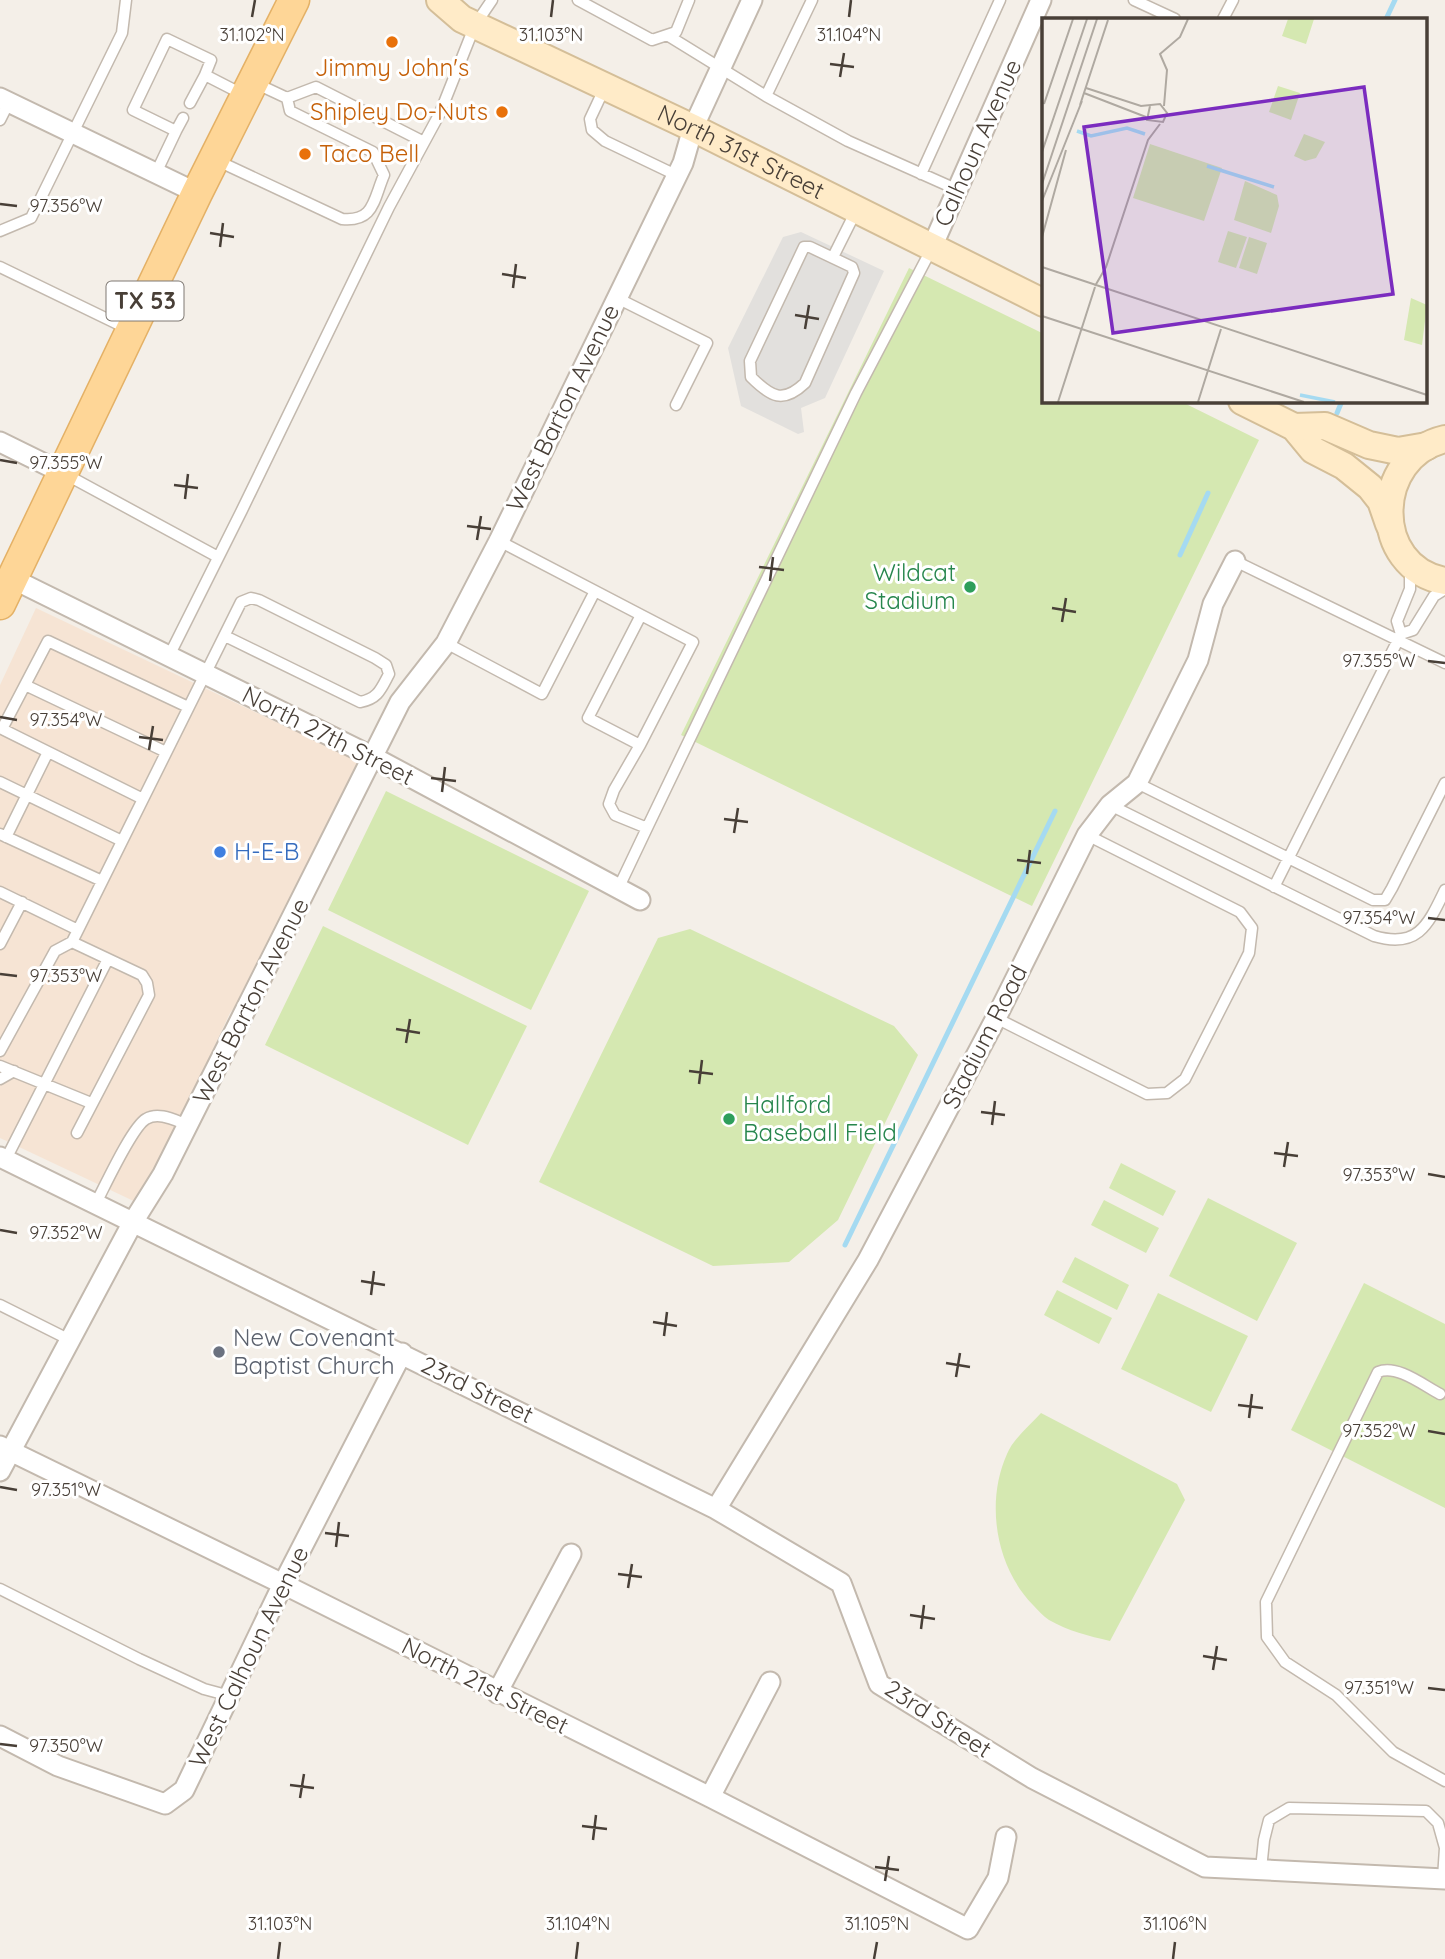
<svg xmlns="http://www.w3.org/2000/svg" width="1445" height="1959" viewBox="0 0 1445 1959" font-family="Quicksand,sans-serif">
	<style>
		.commercial { fill: #f6e4d4 }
		.green { fill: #d5e8b1 }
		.parking { fill: #e2e0dd }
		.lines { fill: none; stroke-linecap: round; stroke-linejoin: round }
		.stream { stroke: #a5daf1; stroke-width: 5 }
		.lane-casing { stroke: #c3b9ae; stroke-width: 13 }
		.street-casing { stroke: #c3b9ae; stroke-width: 23 }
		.secondary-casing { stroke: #d4be98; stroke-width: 30 }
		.primary-casing { stroke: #e4b166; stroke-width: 33 }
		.lane { stroke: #fff; stroke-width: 10 }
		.street { stroke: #fff; stroke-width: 19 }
		.secondary { stroke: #ffebc8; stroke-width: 26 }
		.primary { stroke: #fed697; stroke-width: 30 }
		.ticks { fill: none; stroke: #483f37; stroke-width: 2.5 }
		.food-dot { fill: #e8710a; stroke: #fff; stroke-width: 2.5 }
		.leisure-dot { fill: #2e9e5b; stroke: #fff; stroke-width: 2.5 }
		.shop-dot { fill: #3f7fe0; stroke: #fff; stroke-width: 2.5 }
		.worship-dot { fill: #6b7280; stroke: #fff; stroke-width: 2.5 }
		.labels { text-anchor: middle; stroke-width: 6; stroke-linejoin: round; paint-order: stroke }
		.shield { fill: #fff; stroke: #7f7973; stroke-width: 2 }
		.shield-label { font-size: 23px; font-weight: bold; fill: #483f37 }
		.food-label { font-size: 24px; fill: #c56008; stroke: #fff }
		.street-label { font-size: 24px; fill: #483f37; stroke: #fff }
		.leisure-label { font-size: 24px; fill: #27864d; stroke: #fff; text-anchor: end }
		.shop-label { font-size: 24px; fill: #366cbe; stroke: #fff; text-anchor: start }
		.worship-label { font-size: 24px; fill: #5b616d; stroke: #fff; text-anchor: start }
		.inset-river { fill: none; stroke: #a5daf1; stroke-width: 3.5 }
		.inset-road { fill: none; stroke: #afa9a1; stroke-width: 2 }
		.view { fill: #7b2cbf; fill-opacity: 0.15; stroke: #7b2cbf; stroke-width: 3.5 }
		.inset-edge { fill: none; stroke: #483f37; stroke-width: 3.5 }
		.ticks-label { font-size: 18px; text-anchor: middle; fill: #483f37; stroke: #fff; stroke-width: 6; stroke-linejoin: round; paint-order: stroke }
	</style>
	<rect width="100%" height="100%" fill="#f4efe8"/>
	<path class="commercial" d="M36,608L358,761L252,985L230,1013L140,1204L0,1138V685Z"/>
	<path class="green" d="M909,268L1044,334V401H1180L1259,440L1032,906L681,735Z
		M386,791L589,891L531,1010L328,910Z
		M323,926L527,1026L468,1145L265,1045Z
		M690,929L894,1026L918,1055L838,1220L789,1262L713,1266L539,1182L658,938Z
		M1121,1163L1176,1191L1163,1216L1109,1188Z
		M1208,1198L1297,1243L1257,1321L1169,1276Z
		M1104,1200L1159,1228L1146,1253L1091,1225Z
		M1075,1257L1129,1285L1117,1310L1062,1282Z
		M1364,1283L1445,1324V1508L1291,1430Z
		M1057,1290L1112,1318L1099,1344L1044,1315Z
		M1158,1293L1248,1336L1211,1412L1121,1369Z
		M1041,1413L1177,1484L1185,1500L1110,1641C1089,1636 1068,1631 1049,1620C1043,1616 1038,1610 1033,1605C996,1567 985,1503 1007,1454C1013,1439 1030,1425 1041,1413Z"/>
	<path class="parking" d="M801,232L884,271L825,398L801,408L804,432L798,434L741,406L728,348L783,237Z"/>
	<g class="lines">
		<path class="stream" d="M1386,19L1395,0
			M1337,413L1342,401
			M1180,555L1208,493
			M845,1245L1055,811"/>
		<g class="lane-casing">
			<path id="lane" d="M578,0L652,40L676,32L689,0
				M1134,0L1175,19
				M1223,19L1233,0
				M667,35L766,96L848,141L958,190
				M605,87L590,119L592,130L605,141L676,175
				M766,96L812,0
				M287,98L316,87L424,142
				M190,103L205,75
				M0,120L9,102
				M176,131L183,118
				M218,161L342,219C374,222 373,201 384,175L373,152L290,111L287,98L255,83
				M156,173L176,131L133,110L167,39L211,60L205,75L244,95
				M921,174L1000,0
				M0,231L31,218L122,33L126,0
				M804,247H810L852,267L854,273L805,383C783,404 771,397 751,377L750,361Z
				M833,257L856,211
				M0,267L128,329
				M617,298L707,343L676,405
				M65,474L218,557
				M1235,561L1445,663
				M595,591L641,615L588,718L640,745L693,642L641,615
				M1401,634L1413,630L1434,596L1445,589
				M446,643L542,694L595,591L499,541
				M169,656L242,510L389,207L440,113L475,25L492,0
				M25,685L166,752
				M0,782L122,841
				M1137,783L1373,900H1385L1392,888L1445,783
				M143,799L2,729L48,641L188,707
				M1110,805L1374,936C1418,949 1428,925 1445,890
				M647,828L856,393L932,248
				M0,834L102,881
				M6,837L48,752
				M1274,887L1401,634L1397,621L1410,589V571
				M618,889L647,828L615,815L609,804L614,790L640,745
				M0,892L78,930
				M0,944L22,902
				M996,1018L1147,1094L1167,1093L1185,1079L1241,969L1249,953L1252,928L1240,912L1087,835
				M0,1051L55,951L72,942
				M0,1066L91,1103
				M0,1079L14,1071
				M77,1133L149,995L147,983L142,975L72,942L241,602L251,598L259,600L375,658L386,665L389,674C381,689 378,699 360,702L225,636
				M6,1159L108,959
				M96,1203C105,1186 132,1127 146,1119C159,1111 176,1121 188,1125
				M0,1305L70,1340
				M1440,1394C1423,1385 1397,1364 1378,1372L1266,1602L1267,1637L1285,1662L1336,1695L1393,1752L1445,1781
				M0,1589L139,1659L204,1689L230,1696
				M1261,1869L1264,1840L1269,1820L1289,1808L1426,1811L1438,1823L1445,1848L1443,1878"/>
		</g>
		<g class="street-casing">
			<path id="street" d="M0,98L197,193
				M932,247L1041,0
				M0,442L63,473
				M13,579L373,757L640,900
				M0,1157L716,1509L841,1583L879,1684L1032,1778L1205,1867L1445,1879
				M0,1446L283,1584L710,1797L968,1929L998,1878L1006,1837
				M0,1471L133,1222L163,1174L400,702L446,643L499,541L683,163L693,128L752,0
				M716,1509L868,1260L996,1018L1087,835L1110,805L1137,783L1198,660L1213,604L1235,561
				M497,1693L571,1554
				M0,1736L58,1766L165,1804L184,1790L283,1584L402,1353
				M710,1797L770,1682"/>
		</g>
		<g class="secondary-casing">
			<g id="secondary">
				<path id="s1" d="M440,0L462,19L693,128L1044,303"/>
				<path d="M1242,401L1294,427L1313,450L1344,466L1370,487L1381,501L1389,524"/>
				<path d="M1294,427L1325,426L1369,445L1398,451L1427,446"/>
				<path d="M1445,439C1372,456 1370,568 1445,581"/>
			</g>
		</g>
		<g class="primary-casing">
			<path id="primary" d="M0,604L197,193L294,0"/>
		</g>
		<use href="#lane" class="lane"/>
		<use href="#street" class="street"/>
		<use href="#secondary" class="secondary"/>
		<use href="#primary" class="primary"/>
	</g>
	<path class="ticks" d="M252,17L255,0M551,17L553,0M849,17L851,0M830,64L854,67M840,77L844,53M0,204L17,206M210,233L234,237M220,247L223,223M502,274L526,278M513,288L516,264M795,315L819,319M805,329L809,305M0,460L17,463M174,485L198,488M185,499L188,474M467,526L491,529M477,540L481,516M759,567L784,570M770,581L773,557M1052,608L1076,612M1062,622L1066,598M1428,661L1445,663M0,717L17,720M139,737L163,740M149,750L153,726M431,778L456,781M442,792L445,767M724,819L748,822M734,833L738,808M1017,860L1041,863M1027,874L1030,850M1428,918L1445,920M0,974L17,976M396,1029L420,1033M406,1043L410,1019M689,1071L713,1074M699,1084L702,1060M981,1112L1005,1115M992,1125L995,1101M1274,1153L1298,1156M1284,1167L1288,1142M1428,1174L1445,1177M0,1230L17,1233M361,1281L385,1285M371,1295L374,1271M653,1322L677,1326M664,1336L667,1312M946,1363L970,1367M956,1377L960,1353M1238,1405L1263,1408M1249,1418L1252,1394M1428,1431L1445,1434M0,1487L17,1490M325,1533L349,1536M336,1547L339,1522M618,1574L642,1577M628,1588L632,1564M910,1615L935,1619M921,1629L924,1605M1203,1656L1227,1660M1213,1670L1217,1646M1428,1688L1445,1690M0,1744L17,1746M290,1785L314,1788M300,1798L304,1774M582,1826L607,1829M593,1840L596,1815M875,1867L899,1870M885,1881L889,1856M278,1959L280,1942M576,1959L578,1942M874,1959L877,1942M1173,1959L1175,1942"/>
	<g class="food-dot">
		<circle cx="392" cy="42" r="7"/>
		<circle cx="502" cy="112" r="7"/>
		<circle cx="305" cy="154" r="7"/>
	</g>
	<g class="leisure-dot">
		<circle cx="970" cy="587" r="7"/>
		<circle cx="729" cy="1119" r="7"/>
	</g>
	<circle class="shop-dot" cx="220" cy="852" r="7"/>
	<circle class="worship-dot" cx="219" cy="1352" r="7"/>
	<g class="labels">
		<rect class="shield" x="106.5" y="281.5" width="77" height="39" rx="5"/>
		<g class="shield-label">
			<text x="145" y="309">TX 53</text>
		</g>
		<g class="food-label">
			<text x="392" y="76">Jimmy John's</text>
			<text x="488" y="120" text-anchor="end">Shipley Do-Nuts</text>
			<text x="319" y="162" text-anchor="start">Taco Bell</text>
		</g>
		<g class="street-label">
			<text transform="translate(978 143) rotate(-66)" y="8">Calhoun Avenue</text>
			<text dy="8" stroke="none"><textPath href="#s1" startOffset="338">North 31st Street</textPath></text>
			<text transform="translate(563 408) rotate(-64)" y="8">West Barton Avenue</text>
			<text transform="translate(328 736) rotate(27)" y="8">North 27th Street</text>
			<text transform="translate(251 1001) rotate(-63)" y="8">West Barton Avenue</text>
			<text transform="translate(985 1037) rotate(-63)" y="8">Stadium Road</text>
			<text transform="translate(477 1390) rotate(26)" y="8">23rd Street</text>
			<text transform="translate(249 1657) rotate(-64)" y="8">West Calhoun Avenue</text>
			<text transform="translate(485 1686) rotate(27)" y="8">North 21st Street</text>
			<text transform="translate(938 1719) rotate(33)" y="8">23rd Street</text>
		</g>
		<g class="leisure-label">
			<text x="956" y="581">Wildcat<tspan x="956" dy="28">Stadium</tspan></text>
			<text x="743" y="1113" text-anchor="start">Hallford<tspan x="743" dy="28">Baseball Field</tspan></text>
		</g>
		<g class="shop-label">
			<text x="234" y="860">H-E-B</text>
		</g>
		<g class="worship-label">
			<text x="233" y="1346">New Covenant<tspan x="233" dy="28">Baptist Church</tspan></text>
		</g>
	</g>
	<g transform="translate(1042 18)">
		<rect width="385" height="385" fill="#f4efe8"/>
		<path d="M246,1H272L264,26L240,18ZM236,68L258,75L249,102L227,94ZM262,116L283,124L274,140L263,143L252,138ZM108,126L180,150L162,203L91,180ZM203,163L235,177L237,188L229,215L192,202ZM186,213L205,219L194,250L176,244ZM207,219L225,225L215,256L197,250ZM369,280L385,287L380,327L362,322Z" fill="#d5e8b1"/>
		<path class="inset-river" d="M35,113L49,118L85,110L103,116M165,148L232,169M258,377L293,384"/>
		<path class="inset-road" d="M44,70L99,88L118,86L125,95L121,104L105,102L108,88M42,75L104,99M2,86L31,1M38,87L66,2M122,88L125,52L118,36L138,19L146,1M0,134L45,1M0,166L55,1M0,183L40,83M0,219L24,132M0,249L385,377M53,268L64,249L106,122L118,106M0,298L262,384M16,384L53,269M156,384L179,311"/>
		<path class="view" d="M322,69L351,276L71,315L42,109Z"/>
		<rect width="385" height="385" class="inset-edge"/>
	</g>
	<g class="ticks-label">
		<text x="252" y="41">31.102°N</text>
		<text x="551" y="41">31.103°N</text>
		<text x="849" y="41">31.104°N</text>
		<text x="66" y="212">97.356°W</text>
		<text x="66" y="469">97.355°W</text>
		<text x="1379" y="667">97.355°W</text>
		<text x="66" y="726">97.354°W</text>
		<text x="1379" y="924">97.354°W</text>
		<text x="66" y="982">97.353°W</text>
		<text x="1379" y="1181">97.353°W</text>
		<text x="66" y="1239">97.352°W</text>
		<text x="1379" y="1437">97.352°W</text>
		<text x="66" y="1496">97.351°W</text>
		<text x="1379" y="1694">97.351°W</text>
		<text x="66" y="1752">97.350°W</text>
		<text x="280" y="1930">31.103°N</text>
		<text x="578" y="1930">31.104°N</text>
		<text x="877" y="1930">31.105°N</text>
		<text x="1175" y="1930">31.106°N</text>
	</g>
</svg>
